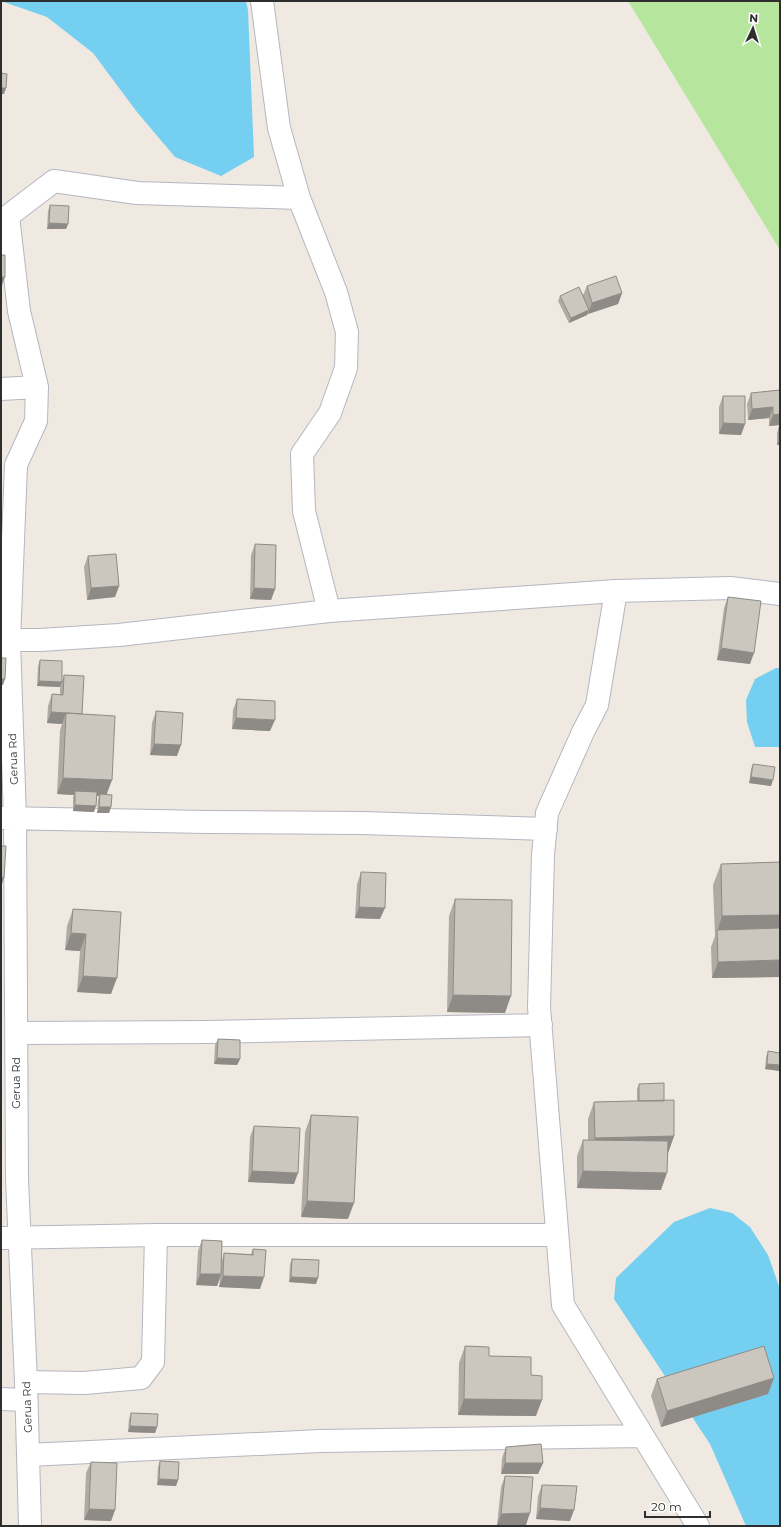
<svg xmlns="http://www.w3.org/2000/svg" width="781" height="1527" viewBox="0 0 781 1527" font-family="Montserrat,sans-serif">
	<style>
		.green { fill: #b6e59e }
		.water { fill: #75cff0 }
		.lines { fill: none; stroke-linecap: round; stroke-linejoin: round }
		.minor-casing { stroke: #b4b7c1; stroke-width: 24 }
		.minor { stroke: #fff; stroke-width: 22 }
		.wall { fill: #afaba4 }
		.shaded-wall { fill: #8e8b86 }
		.building { fill: #cbc7bf; stroke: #8e8b86 }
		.labels { text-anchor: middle; stroke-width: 3; stroke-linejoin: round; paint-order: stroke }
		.street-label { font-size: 11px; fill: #2e2e2e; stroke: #fff }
	</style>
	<rect width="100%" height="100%" fill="#efe9e1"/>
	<path class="green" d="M628,1H780V250Z"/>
	<path class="water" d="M1,1H246L248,10L254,157L221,176L175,157L137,112L93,53L47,17Z
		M776,668H780V747H755L747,722L746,700L755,679Z
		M710,1208L732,1213L750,1227L768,1255L780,1289V1526H746L710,1444L614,1299L616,1278L674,1222Z"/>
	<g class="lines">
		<g class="minor-casing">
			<path id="minor" d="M262,1L279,128L299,198L336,292L347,332L346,368L330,413L302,454L304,511L329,611
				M37,387L19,311L8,216L54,181L137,193L299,198
				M1,389L37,387L36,421L16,465L9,641L15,818L17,1179L26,1382L30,1526
				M616,591L597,705L583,732L547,813L543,855L539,1007L563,1305L698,1526
				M1,640H40L119,635L329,611L616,591L730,588L780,594
				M1,818L207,822L362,823L546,829
				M16,1033L207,1032L541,1025
				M1,1238L156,1235H557
				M26,1382L84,1383L141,1378L153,1362L156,1235
				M1,1399L26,1400
				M28,1455L320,1441L643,1436"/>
		</g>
		<use href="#minor" class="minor"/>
	</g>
	<path class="wall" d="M50,205L68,224L66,229H47L48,211Z
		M587,286L622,293L618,304L588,314V313L587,315L569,323L558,301L560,296L583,295Z
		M780,390V425L769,426V418L748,420L747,404L751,393Z
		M723,396L745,424L741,435L719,434V407Z
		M779,427H780V445H777V433Z
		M255,544L275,589L271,600L250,599L251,555Z
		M88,556L119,586L115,597L87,600L84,567Z
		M728,597L750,664L717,660L724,608Z
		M40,660L60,687L37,686L38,666Z
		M64,675L112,780L106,794L111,807L109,813H97L98,800L99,796H97L94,812L73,811V797L74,795L57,794L60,730L62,724L47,723L48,706L52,694L60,695V687Z
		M237,699L270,731L232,729L233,710Z
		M156,711L177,756L150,755L152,723Z
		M753,764L771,786L749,783L751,769Z
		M780,862V977L712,978L711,947L715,936L713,885L721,864Z
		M361,872L380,919L355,918L357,884Z
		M455,899L505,1013L447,1012L449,916Z
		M73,909L121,912L111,994L77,992L80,951L65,950L67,926Z
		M218,1039L240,1059L237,1065L214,1064L215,1045Z
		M768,1051L780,1053V1071L765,1069L766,1057Z
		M639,1084L664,1101L674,1136L668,1153H667L661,1190L577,1188V1156L583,1140H588V1119L594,1102L637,1101V1089Z
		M311,1115L348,1219L301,1217L305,1132Z
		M254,1126L294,1184L248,1182L250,1137Z
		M202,1240L222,1260L224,1253L251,1254L253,1249L260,1289L219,1287L220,1279L217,1286L196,1285L198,1251Z
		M292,1259L316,1284L289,1282L290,1264Z
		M465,1346L531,1375L536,1416L458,1415L459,1363Z
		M657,1379L768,1394L661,1427L651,1396Z
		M131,1413L157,1427L155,1433L128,1432L129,1419Z
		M506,1447L543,1463L538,1474H501L502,1458Z
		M160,1461L178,1480L176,1486L157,1485L158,1467Z
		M91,1462L115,1510L111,1521L84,1520L86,1473Z
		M505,1476L526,1525H497L501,1487Z
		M542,1485L570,1521L536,1519L538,1496Z"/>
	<path class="shaded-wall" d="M1,88H6L4,94H1Z
		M49,223L68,224L66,229H47Z
		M1,277H5L1,288Z
		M622,293L618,304L588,314L592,303Z
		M589,310L587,315L569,323L571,318Z
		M773,407L769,418L748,420L752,409Z
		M780,414V425L769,426L773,415Z
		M723,423L745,424L741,435L719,434Z
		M779,439H780V445H777Z
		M119,586L115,597L87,600L91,588Z
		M254,588L275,589L271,600L250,599Z
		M721,648L754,653L750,664L717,660Z
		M1,679H5L3,685H1Z
		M39,681L62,682L60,687L37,686Z
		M51,712L82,714L66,713L62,724L47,723Z
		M236,718L275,720L270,731L232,729Z
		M154,744L181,745L177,756L150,755Z
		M751,777L773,780L771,786L749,783Z
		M63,778L112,780L106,796L100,794L99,796L75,795V791L74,795L57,794Z
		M75,805L96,806L94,812L73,811Z
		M99,807H111L109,813H97Z
		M1,877L4,878L1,887Z
		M359,907L385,908L380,919L355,918Z
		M780,915V936L717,932L722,916Z
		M71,933L86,934L80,951L65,950Z
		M780,960V977L712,978L718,962Z
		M83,976L117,978L111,994L77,992Z
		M453,995L511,996L505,1013L447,1012Z
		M217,1058L240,1059L237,1065L214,1064Z
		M767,1064L780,1065V1071L765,1069Z
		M674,1136L668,1153L589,1155L595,1138Z
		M252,1171L298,1173L294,1184L248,1182Z
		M583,1171L667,1173L661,1190L577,1188Z
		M307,1201L354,1203L348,1219L301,1217Z
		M200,1274H221L217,1286L196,1285Z
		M223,1276L264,1277L260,1289L219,1287Z
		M291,1277L318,1278L316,1284L289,1282Z
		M774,1378L768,1394L661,1427L667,1411Z
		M464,1399L542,1400L536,1416L458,1415Z
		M130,1426L157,1427L155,1433L128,1432Z
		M505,1463H543L538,1474H501Z
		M159,1479L178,1480L176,1486L157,1485Z
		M540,1508L574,1510L570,1521L536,1519Z
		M89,1509L115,1510L111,1521L84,1520Z
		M530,1513L526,1525H497L501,1514Z"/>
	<path class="building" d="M1,73L7,74L6,88H1Z
		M50,205L69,206L68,224L49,223Z
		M1,255H5V277H1Z
		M616,276L622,293L592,303L587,286Z
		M579,287L589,310L571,318L560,296Z
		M780,390V414L773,415V407L752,409L751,393Z
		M723,396H745V424L723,423Z
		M779,427H780V439H779Z
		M255,544L276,545L275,589L254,588Z
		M116,554L119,586L91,588L88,556Z
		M728,597L761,601L754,653L721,648Z
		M1,658H6L5,679H1Z
		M40,660L62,661V682L39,681Z
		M64,675L84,676L82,714L51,712L52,694L63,695Z
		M237,699L275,701V720L236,718Z
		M156,711L183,713L181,745L154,744Z
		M66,713L115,716L112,780L63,778Z
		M753,764L775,767L773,780L751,777Z
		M75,791L97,792L96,806L75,805Z
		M100,794L112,795L111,807H99Z
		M1,846H6L4,878L1,877Z
		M780,862V915L722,916L721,864Z
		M361,872L386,873L385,908L359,907Z
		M455,899L512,900L511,996L453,995Z
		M73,909L121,912L117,978L83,976L86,934L71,933Z
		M780,928V960L718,962L717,930Z
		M218,1039L240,1040V1059L217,1058Z
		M768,1051L780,1053V1065L767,1064Z
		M664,1083V1101H639V1084Z
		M674,1100V1136L595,1138L594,1102Z
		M311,1115L358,1117L354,1203L307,1201Z
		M254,1126L300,1128L298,1173L252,1171Z
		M583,1140L668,1141L667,1173L583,1171Z
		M202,1240L222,1241L221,1274H200Z
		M253,1249L266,1250L264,1277L223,1276L224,1253L253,1255Z
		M292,1259L319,1260L318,1278L291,1277Z
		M465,1346L489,1347V1356L531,1357V1375L542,1376V1400L464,1399Z
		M764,1346L774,1378L667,1411L657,1379Z
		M131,1413L158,1414L157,1427L130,1426Z
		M541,1444L543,1463H505L506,1447Z
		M160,1461L179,1462L178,1480L159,1479Z
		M91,1462L117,1463L115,1510L89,1509Z
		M505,1476L533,1477L530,1513L501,1514Z
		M542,1485L577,1486L574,1510L540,1508Z"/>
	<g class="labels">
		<g class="street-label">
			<text transform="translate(13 759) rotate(-92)" y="4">Gerua Rd</text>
			<text transform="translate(16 1083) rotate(-90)" y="4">Gerua Rd</text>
			<text transform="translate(27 1407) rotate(-92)" y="4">Gerua Rd</text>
		</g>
	</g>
	<rect width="781" height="1527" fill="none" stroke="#2e2e2e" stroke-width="4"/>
	<g transform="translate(753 28) rotate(4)" stroke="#ffffff" stroke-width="3" paint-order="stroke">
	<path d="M0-3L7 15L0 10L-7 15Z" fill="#2e2e2e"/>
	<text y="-6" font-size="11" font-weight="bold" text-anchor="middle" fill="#2e2e2e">N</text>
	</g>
	<path d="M645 1511v6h65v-6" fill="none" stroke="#2e2e2e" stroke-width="2"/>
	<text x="651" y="1511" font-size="12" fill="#2e2e2e" stroke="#ffffff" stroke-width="3" paint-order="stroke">20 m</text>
</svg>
